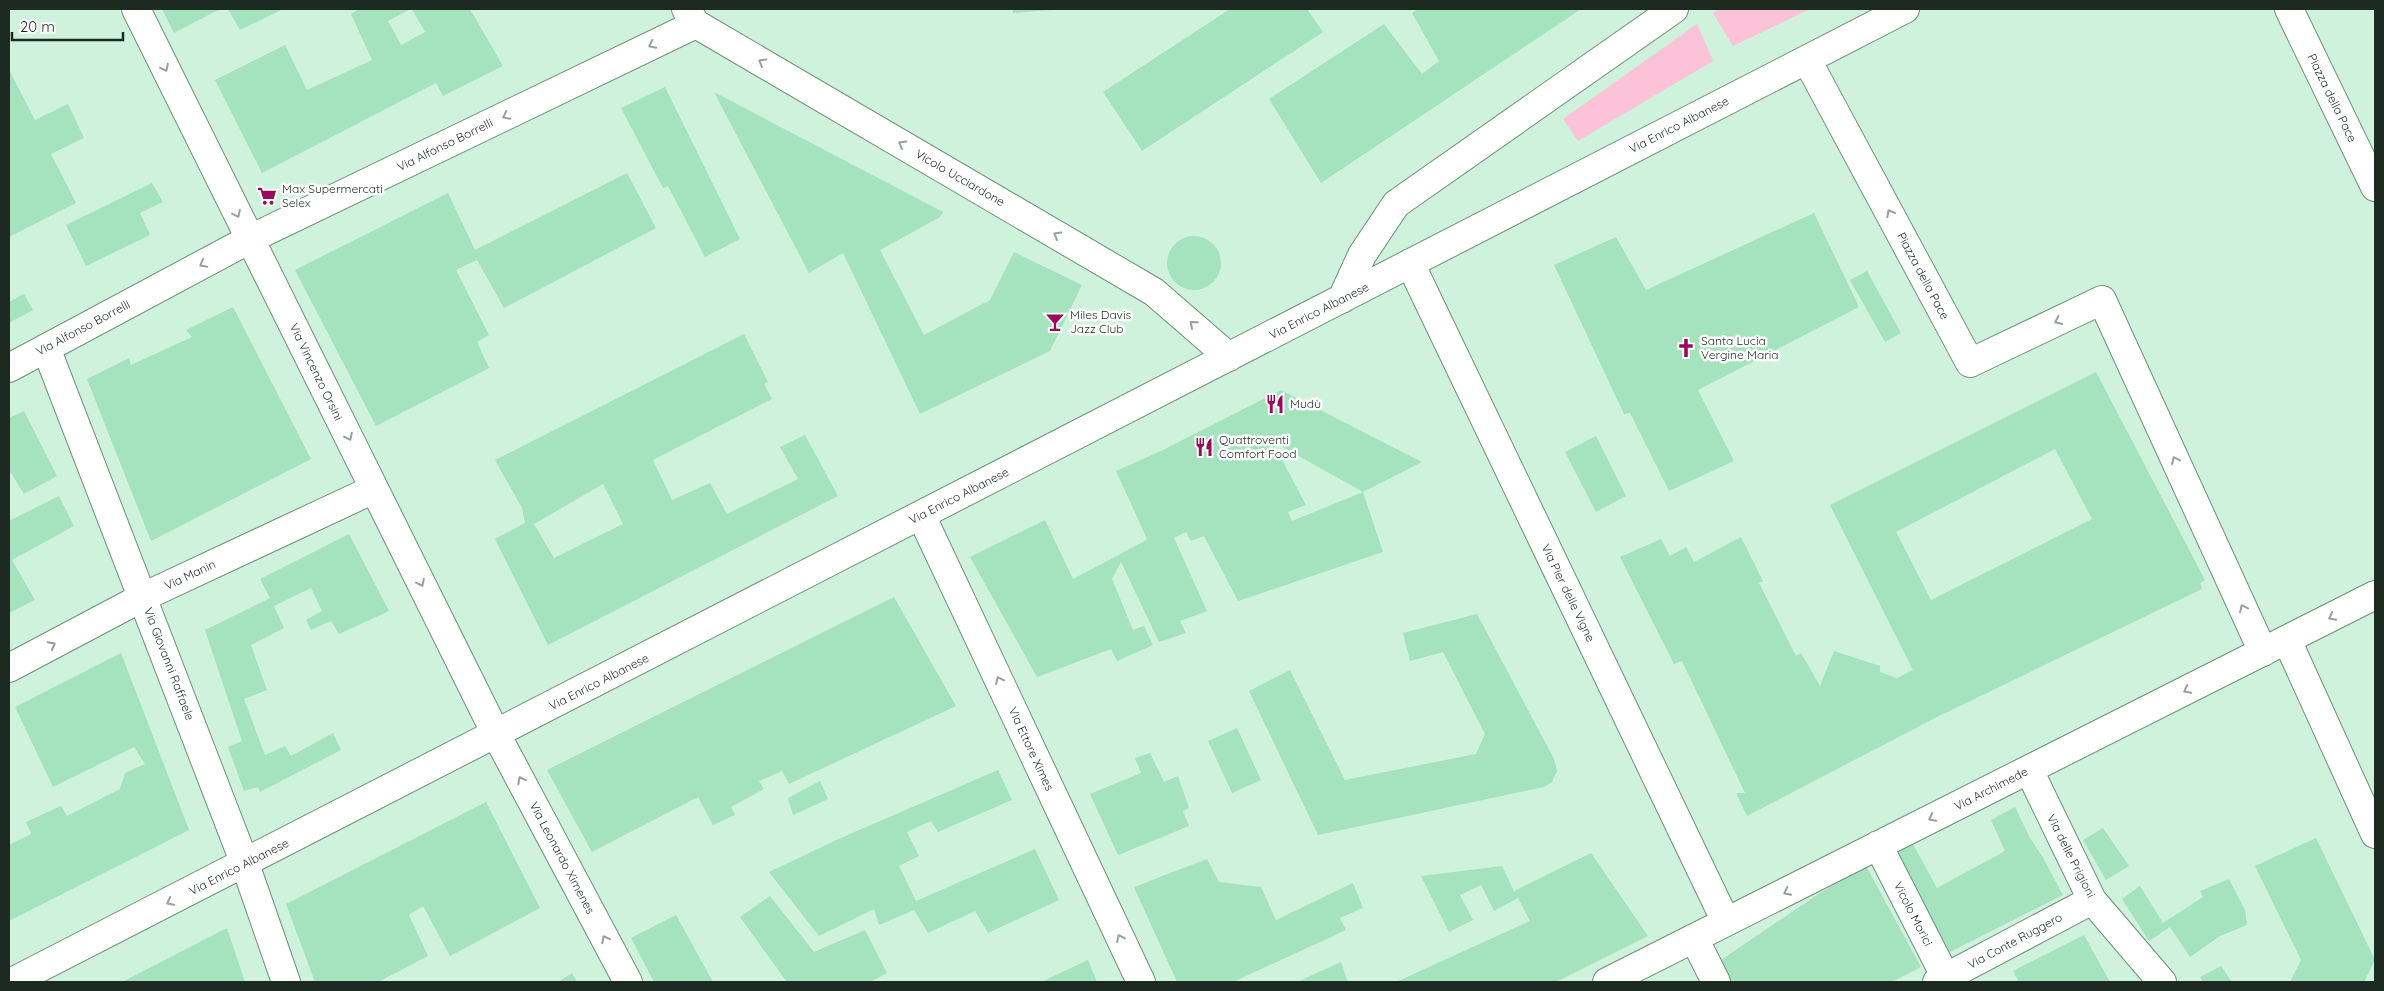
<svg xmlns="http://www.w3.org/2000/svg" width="2384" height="991" viewBox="0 0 2384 991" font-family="Quicksand,sans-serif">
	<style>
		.green { fill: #fcc2d7 }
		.building { fill: #a5e2be; fill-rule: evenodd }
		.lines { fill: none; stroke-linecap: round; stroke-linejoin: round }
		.minor-casing { stroke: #6f8f7b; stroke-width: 30 }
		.major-casing { stroke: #6f8f7b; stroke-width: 30 }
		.minor { stroke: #fff; stroke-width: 28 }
		.major { stroke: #fff; stroke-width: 28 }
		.oneway { stroke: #999f9c }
		.labels { text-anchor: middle; stroke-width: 5; stroke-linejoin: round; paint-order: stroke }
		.street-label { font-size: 12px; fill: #1c2a22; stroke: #fff }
		.poi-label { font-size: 12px; fill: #1c2a22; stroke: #fff; text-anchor: start }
	</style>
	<rect width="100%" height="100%" fill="#cff2dc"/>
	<path class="green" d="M1720,9H1810L1733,46L1713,13Z
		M1697,24L1713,61L1578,141L1563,119Z"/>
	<path class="building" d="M162,9H220L174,33Z
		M228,9H283L240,30Z
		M359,9H410L388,21L401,45L425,32L412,9H470L503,66L443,96L436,83L262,173L215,80L285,45L307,90L372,60L351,14Z
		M1013,9H1052V10L1013,13Z
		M1230,9H1307L1323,32L1142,151L1103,92Z
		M1418,9H1581L1321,183L1269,99L1384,24L1422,74L1439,61L1412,13Z
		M9,70L35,120L68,104L84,138L51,154L76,203L9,237Z
		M665,87L740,239L705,257L668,186L663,188L621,108Z
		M714,92L943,212L940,217L880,250L924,335L990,300L1014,252L1082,285L1050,351L920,414L843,253L809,273Z
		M627,173L656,228L504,308L477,260L456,270L489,335L477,342L489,368L376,426L295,270L448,193L475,250Z
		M152,183L163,202L140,213L150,235L86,266L66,225Z
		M1814,213L1859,307L1698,390L1734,461L1669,491L1630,413L1624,414L1554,265L1616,237L1646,290Z
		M1167 263a27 27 0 1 1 54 0a27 27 0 1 1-54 0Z
		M1867,271L1901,333L1885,342L1850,280Z
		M24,294L33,310L9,323V302Z
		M233,307L311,459L151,541L87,379L129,358L131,365L192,337L186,330Z
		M744,334L768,382L764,384L772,399L653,460L672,500L710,483L727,514L798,479L780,447L805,435L838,496L548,645L495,539L525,523L522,508L495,460ZM603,484L623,524L554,558L534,524Z
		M2096,372L2205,580L2200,583L2202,589L1937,717L1747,816L1736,793H1745L1682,661L1674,664L1620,557L1661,539L1670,556L1686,547L1694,562L1741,537L1763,581L1759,583L1796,656L1801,653L1820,686L1834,651L1880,666V672L1897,678L1913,670L1830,505ZM2055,449L2092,519L1931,600L1896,532Z
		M1281,390L1422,462L1363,492L1383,552L1238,601L1204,536L1191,541L1186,532L1174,538L1207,611L1180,621L1186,633L1159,642L1121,562L1112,579L1133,630L1144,626L1153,645L1117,661L1111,649L1037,677L970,557L1045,520L1073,579L1143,542L1147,539L1116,471L1163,450ZM1272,441L1363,492L1292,521L1288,512L1306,505Z
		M24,411L57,476L24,494L11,473L9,474V418Z
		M1596,436L1626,496L1596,512L1565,452Z
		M59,496L74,526L12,560L35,600L9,613V521Z
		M349,534L389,611L339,634L331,621L311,630L306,620L322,611L311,588L274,606L284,628L251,645L267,690L244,699L265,755L285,746L291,756L333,733L341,750L260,792L258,787L244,791L228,747L242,741L205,630L270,598L260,579Z
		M894,597L956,706L789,784L782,771L759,781L764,789L731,807L735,815L713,825L698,797L592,852L547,770Z
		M1477,614L1554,759L1557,771L1552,782L1544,787L1318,835L1249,691L1290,670L1345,780L1476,754L1485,734L1443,652L1410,661L1403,633Z
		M121,653L189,830L9,921V845L31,834L26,822L61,806L67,816L120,789L125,773L145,764L134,747L53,787L15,707Z
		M1237,728L1261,780L1232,793L1208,741Z
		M1150,753L1164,782L1178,776L1189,808L1183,811L1189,826L1118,855L1090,794L1141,773L1135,758Z
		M998,770L1012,800L938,832L931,821L907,832L919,856L899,866L916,901L1035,849L1059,900L988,933L975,911L928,933L914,910L879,925L874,909L819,936L769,872L843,837Z
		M820,781L828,799L793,815L788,798Z
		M486,802L540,908L450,956L423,906L409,915L428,956L378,982H315L286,904Z
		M2015,807L2030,838L2042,856L2063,895L1942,956L1885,849L1908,835L1937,888L2005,851L1991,820Z
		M2103,828L2129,866L2106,880L2083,840Z
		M2316,838L2375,960L2364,982H2290L2301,960L2255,866Z
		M1591,853L1648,936L1556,982H1396L1530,921L1518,898L1494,911L1481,885L1460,895L1473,920L1449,932L1421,876L1502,866L1514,891Z
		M1207,859L1219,882L1261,887L1276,920L1353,883L1363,908L1340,918L1346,930L1233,982H1177L1134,887Z
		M1866,866L1921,967L1892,982H1729L1718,962L1817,895Z
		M2229,879L2245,910L2247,925L2220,936L2190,957L2170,927L2149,941L2122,899L2140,886L2163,923L2203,897L2200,891Z
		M770,896L814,952L865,930L887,973L870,982H787L740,917Z
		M676,915L713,982H654L631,938Z
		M227,928L245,982H122Z
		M2084,935L2110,982H2019L2013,971Z
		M1088,960L1097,982H1041Z
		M1341,962L1348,982H1297Z
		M2221,966L2232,982H2203L2200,977Z
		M572,973L577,982H558Z"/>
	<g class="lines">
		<g class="minor-casing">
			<path id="minor" d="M136,9L496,734L628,982
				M686,9L696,24L1154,292L1229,357
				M1807,60L1970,363L2102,300L2263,652
				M1410,263L1726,922
				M1342,299L1362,255L1396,204L1674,9
				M46,348L245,864L286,982
				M9,368L250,239L696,24
				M921,515L1141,982
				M2287,640L2375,834
				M9,668L143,597L374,489
				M2029,770L2092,900L2162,982
				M1878,845L1948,982
				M1694,938L1716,982
				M12,982L1905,9
				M1607,982L2375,595
				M1937,982L2092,900"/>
		</g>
		<g class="major-casing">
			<path id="major" d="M2289,9L2375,187"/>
		</g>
		<use href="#minor" class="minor"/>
		<use href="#major" class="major"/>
	</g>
	<defs><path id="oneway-chevron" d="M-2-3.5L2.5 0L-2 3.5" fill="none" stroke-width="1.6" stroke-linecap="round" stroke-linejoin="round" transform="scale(1.25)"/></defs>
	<g class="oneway">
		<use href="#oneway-chevron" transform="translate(652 45) rotate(154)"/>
		<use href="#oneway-chevron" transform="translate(762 62) rotate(-150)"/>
		<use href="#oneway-chevron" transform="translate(165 68) rotate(64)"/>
		<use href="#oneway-chevron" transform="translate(506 116) rotate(154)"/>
		<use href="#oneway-chevron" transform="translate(902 144) rotate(-150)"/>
		<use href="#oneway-chevron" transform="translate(1890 213) rotate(-118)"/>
		<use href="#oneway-chevron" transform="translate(237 214) rotate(64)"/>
		<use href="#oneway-chevron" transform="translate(1057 235) rotate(-150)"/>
		<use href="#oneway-chevron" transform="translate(203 264) rotate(152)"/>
		<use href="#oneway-chevron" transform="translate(2058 321) rotate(155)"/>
		<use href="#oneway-chevron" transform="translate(1193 324) rotate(-139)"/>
		<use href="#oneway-chevron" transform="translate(349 437) rotate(64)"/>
		<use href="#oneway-chevron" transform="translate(2175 460) rotate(-115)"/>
		<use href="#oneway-chevron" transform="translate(421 583) rotate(64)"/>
		<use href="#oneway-chevron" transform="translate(2243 608) rotate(-115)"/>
		<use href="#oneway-chevron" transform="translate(2332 617) rotate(153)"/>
		<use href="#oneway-chevron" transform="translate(52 645) rotate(-28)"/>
		<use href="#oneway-chevron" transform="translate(999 680) rotate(-115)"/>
		<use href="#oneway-chevron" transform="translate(2187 690) rotate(153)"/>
		<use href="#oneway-chevron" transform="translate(521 780) rotate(-118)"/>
		<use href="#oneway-chevron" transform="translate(1932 818) rotate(153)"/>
		<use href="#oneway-chevron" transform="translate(1787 892) rotate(153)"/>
		<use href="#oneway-chevron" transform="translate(170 902) rotate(153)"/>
		<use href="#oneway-chevron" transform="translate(1120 938) rotate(-115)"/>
		<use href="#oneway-chevron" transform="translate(605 939) rotate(-118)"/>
	</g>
	<defs>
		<g id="supermarket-bare" transform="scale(1.5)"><path d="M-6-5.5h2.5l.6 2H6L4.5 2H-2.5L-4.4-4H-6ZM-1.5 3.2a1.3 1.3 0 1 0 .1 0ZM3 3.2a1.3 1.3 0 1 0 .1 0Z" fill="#9a0a5b" stroke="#fff" stroke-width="2.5" paint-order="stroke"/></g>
		<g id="bar-bare" transform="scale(1.5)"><path d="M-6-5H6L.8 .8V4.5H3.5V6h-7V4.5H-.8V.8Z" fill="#9a0a5b" stroke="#fff" stroke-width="2.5" paint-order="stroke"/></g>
		<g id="church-bare" transform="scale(1.5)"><path d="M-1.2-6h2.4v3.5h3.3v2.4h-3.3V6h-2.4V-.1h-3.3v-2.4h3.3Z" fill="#9a0a5b" stroke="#fff" stroke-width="2.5" paint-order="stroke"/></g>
		<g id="restaurant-bare" transform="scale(1.5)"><path d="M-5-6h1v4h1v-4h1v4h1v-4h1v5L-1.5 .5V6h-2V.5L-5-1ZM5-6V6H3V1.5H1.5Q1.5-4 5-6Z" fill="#9a0a5b" stroke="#fff" stroke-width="2.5" paint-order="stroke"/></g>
	</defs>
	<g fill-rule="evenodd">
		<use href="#supermarket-bare" x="267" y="196"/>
		<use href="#bar-bare" x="1055" y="322"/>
		<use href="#church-bare" x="1686" y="348"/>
		<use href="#restaurant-bare" x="1275" y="404"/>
		<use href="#restaurant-bare" x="1204" y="447"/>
	</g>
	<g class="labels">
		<g class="street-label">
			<text transform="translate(2332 98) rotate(64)" y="4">Piazza della Pace</text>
			<text transform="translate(1679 125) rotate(-27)" y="4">Via Enrico Albanese</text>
			<text transform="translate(445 145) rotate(-26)" y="4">Via Alfonso Borrelli</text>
			<text transform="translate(960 178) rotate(30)" y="4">Vicolo Ucciardone</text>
			<text transform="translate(1923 276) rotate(62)" y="4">Piazza della Pace</text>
			<text transform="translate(1319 311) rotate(-27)" y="4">Via Enrico Albanese</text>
			<text transform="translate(83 328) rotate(-28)" y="4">Via Alfonso Borrelli</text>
			<text transform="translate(316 372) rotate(64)" y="4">Via Vincenzo Orsini</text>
			<text transform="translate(959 496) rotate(-27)" y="4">Via Enrico Albanese</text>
			<text transform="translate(190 575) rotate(-25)" y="4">Via Manin</text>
			<text transform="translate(1568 593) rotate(64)" y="4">Via Pier delle Vigne</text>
			<text transform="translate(169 664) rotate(69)" y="4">Via Giovanni Raffaele</text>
			<text transform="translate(599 682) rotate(-27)" y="4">Via Enrico Albanese</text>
			<text transform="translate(1031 749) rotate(65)" y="4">Via Ettore Ximes</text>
			<text transform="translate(1991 789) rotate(-27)" y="4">Via Archimede</text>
			<text transform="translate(2071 856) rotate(63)" y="4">Via delle Prigioni</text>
			<text transform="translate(562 858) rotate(62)" y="4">Via Leonardo Ximenes</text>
			<text transform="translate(239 867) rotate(-27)" y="4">Via Enrico Albanese</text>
			<text transform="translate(1913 914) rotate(63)" y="4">Vicolo Morici</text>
			<text transform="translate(2015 941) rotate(-28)" y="4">Via Conte Ruggero</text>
		</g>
		<g class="poi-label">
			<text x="282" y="193">Max Supermercati<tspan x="282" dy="14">Selex</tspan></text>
			<text x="1070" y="319">Miles Davis<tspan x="1070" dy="14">Jazz Club</tspan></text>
			<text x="1701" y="345">Santa Lucia<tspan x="1701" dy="14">Vergine Maria</tspan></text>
			<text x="1290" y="408">Mudù</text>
			<text x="1219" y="444">Quattroventi<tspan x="1219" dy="14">Comfort Food</tspan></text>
		</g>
	</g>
	<rect width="2384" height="991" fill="none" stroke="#1c2a22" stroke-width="20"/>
	<path d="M12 32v8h111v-8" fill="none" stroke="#1c2a22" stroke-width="2.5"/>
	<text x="20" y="32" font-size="15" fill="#1c2a22" stroke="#ffffff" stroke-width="4" paint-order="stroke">20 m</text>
</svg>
